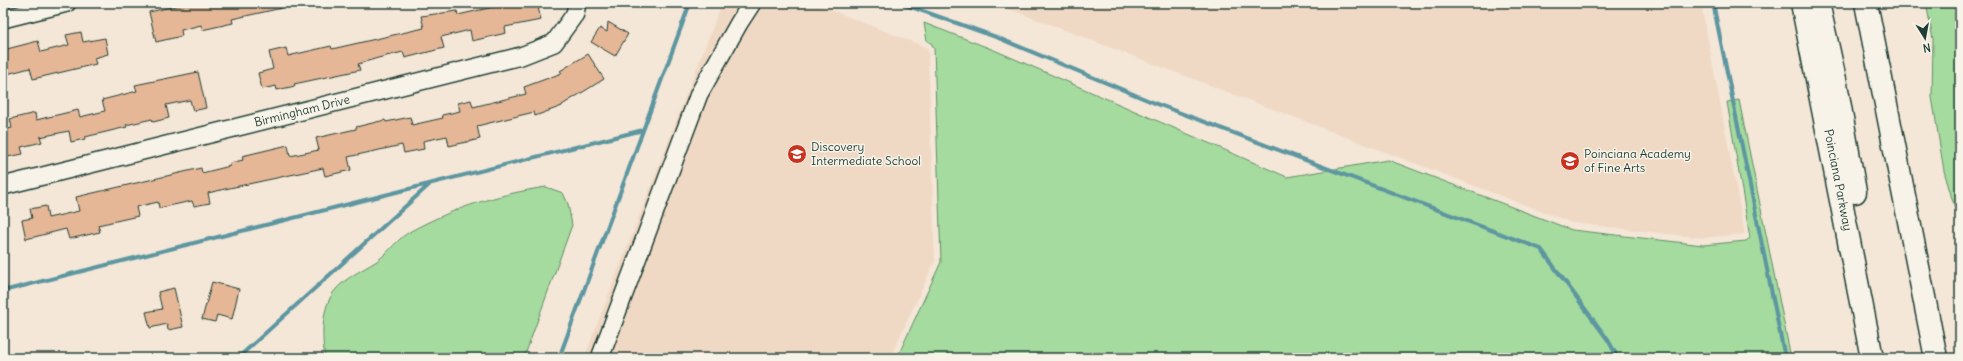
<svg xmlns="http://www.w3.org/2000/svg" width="1963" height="361" viewBox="0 0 1963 361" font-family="Delius,sans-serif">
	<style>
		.built { fill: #f0d9c4 }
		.green { fill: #a5db9e; stroke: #628c69 }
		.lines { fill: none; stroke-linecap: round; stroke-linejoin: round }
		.stream { stroke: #5d96a0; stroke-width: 4 }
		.building { fill: #e6b796; stroke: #1f3d34 }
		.minor-casing { stroke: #1f3d34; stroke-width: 20 }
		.highway-casing { stroke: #1f3d34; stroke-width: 25 }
		.minor { stroke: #f7f3e8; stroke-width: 17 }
		.highway { stroke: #f7f3e8; stroke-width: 22 }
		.labels { text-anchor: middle; stroke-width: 3; stroke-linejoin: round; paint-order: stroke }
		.street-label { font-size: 12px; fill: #1f3d34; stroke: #f7f3e8 }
		.poi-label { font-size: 12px; fill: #1f3d34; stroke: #f7f3e8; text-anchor: start }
	</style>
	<rect width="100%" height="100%" fill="#f4e7d8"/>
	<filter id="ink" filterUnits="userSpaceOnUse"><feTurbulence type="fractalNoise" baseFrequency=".025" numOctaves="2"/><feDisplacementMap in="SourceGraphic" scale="8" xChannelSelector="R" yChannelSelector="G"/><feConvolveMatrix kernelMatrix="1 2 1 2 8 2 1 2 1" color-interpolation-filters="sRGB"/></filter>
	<g filter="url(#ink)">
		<path class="built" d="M722,3H813L928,48L935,261L890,358H584Z
			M993,3H1701L1745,234L1703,238L1572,223Z"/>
		<path class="green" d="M1926,3H1960V226L1944,171L1932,97L1933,39Z
			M924,23L994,50L1287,177L1388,160L1572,230L1703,245L1746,241L1750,238L1727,102L1739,100L1791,358H897L941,262L934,48L931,43L927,41Z
			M546,187L563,193L568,204L572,225L524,358H325C322,339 321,316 330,298C338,281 361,271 377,261C389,252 398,238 411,231C453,208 499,194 546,187Z"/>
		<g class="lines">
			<path class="stream" d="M900,3L996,37L1157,104L1541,249L1608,340L1618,358
				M1713,3L1785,358
				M3,277L6,290
				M3,291L643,130
				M240,356L429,185
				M559,358L690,3"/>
		</g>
		<path class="building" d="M189,3H281L282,8L232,19L233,23L202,30L201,25L181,30L182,36L156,42L149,12Z
			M511,3H537L541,20L505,27L506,33L472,41L470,30L441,37L444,48L405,58L403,52L378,58L358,64L360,70L294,84L295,86L277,90L276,86L262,89L258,73L273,69L269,52L286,48L288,56L331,46L332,49L424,28L421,16L457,11L458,15Z
			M608,22L628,34L615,56L591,42L600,28L607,32Z
			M81,32L83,42L105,38L108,54L94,58L96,64L33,79L30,68L3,75V50L38,41L41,52L69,45L66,35Z
			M588,54L604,79L562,105V106L535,116L534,112L477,126L480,139L449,146L447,136L423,141L424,149L404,153L402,145L348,157L351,170L325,176L323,168L225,189L208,193L210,203L194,206L192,201L159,208L158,202L136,207L138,216L98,225L100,232L69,239L66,229L26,239L22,220L32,218L30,209L46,206L48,218L79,211L76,197L201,168L202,173L230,166V163L243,160L242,156L288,145L290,156L319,150L316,138L356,129V127L385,120L386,122L410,117L412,125L443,118L442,115L460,111L458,103L471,100L473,107L526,94L524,87L562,73L560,71Z
			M198,72L206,108L193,111L190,100L166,105L169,118L153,122L152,119L126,125L127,127L85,137V139L71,142L69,131L40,137L42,142L21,147L23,154L7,157L3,139V130L12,128L10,119L35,113L36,120L78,110L80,117L105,111L102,100L137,91L135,85Z
			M212,282L239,289L232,319L217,315L215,322L202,319Z
			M174,288L183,327L168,330L167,324L150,328L146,312L162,309L158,292Z"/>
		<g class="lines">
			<g class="minor-casing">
				<path id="minor" d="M3,19L67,3
					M3,186L521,56L554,43L575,14L577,3
					M600,358L699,94L739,23L752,3"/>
			</g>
			<g class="highway-casing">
				<path id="highway" d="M1802,3L1872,358
					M1818,3L1836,84L1855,192
					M1866,3L1936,358"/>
			</g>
			<use href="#minor" class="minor"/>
			<use href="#highway" class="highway"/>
		</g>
	</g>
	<defs>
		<g id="school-disc" transform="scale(1)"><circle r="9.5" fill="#c8321e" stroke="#f7f3e8"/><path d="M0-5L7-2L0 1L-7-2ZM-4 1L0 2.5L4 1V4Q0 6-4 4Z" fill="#fff"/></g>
	</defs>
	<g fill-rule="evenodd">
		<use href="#school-disc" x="797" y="154"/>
		<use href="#school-disc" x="1570" y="161"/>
	</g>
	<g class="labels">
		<g class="street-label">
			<text transform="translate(302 111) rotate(-14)" y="4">Birmingham Drive</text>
			<text transform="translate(1838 180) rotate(79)" y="4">Poinciana Parkway</text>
		</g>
		<g class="poi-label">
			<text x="811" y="151">Discovery<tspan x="811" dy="14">Intermediate School</tspan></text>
			<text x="1584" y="158">Poinciana Academy<tspan x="1584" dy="14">of Fine Arts</tspan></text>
		</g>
	</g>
	<rect width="1963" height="361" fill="none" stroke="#f7f3e8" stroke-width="16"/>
	<rect x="8" y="8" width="1947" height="345" fill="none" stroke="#1f3d34" stroke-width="1.5" filter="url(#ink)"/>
	<g transform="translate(1925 38) rotate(169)" stroke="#f7f3e8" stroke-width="3" paint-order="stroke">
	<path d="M0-3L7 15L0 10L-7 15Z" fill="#1f3d34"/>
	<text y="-6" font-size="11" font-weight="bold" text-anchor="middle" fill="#1f3d34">N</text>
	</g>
</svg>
